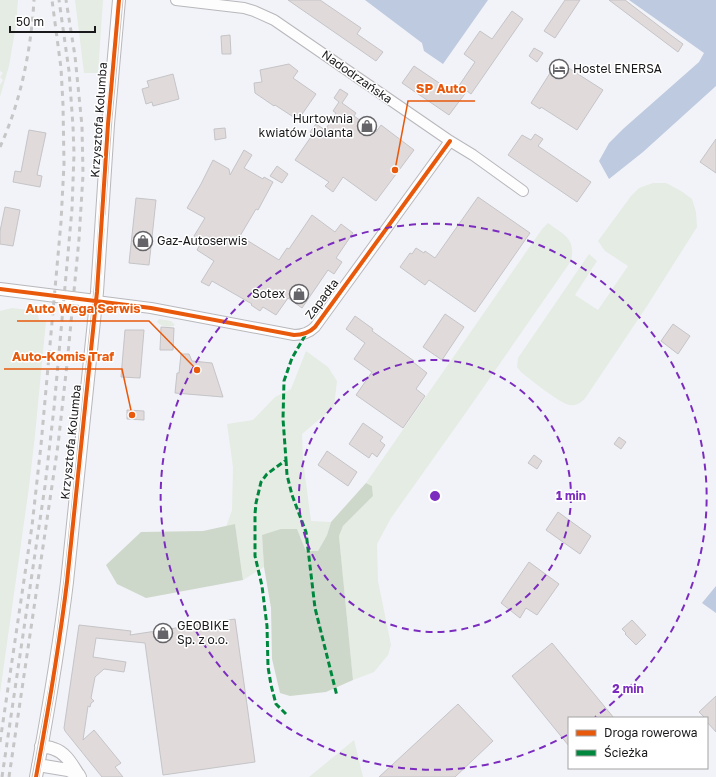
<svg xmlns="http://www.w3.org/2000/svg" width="716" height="777" viewBox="0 0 716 777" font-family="'Golos Text',sans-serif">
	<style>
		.green { fill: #e5ece3 }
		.forest { fill: #ced8ca }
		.water { fill: #becadf }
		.building { fill: #e0dadb; stroke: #c5c4c6 }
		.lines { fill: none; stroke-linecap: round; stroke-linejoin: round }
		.minor-casing { stroke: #b8b8bc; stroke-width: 12 }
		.tertiary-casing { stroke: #b8b8bc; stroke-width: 14 }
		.minor { stroke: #fdfdfe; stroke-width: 10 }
		.tertiary { stroke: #fdfdfe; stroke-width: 12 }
		.tram { stroke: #c6c6c7; stroke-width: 1 }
		.rail { stroke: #c6c6c7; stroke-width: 3; stroke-dasharray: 5 5; stroke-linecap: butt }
		.quiet { stroke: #00873e; stroke-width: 3; stroke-dasharray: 6 3; stroke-linecap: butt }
		.cycleway-casing { stroke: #fff; stroke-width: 6 }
		.cycleway { stroke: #e8590c; stroke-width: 4 }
		.ring { fill: none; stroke: #7b2cbf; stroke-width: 2; stroke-dasharray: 7 5 }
		.labels { text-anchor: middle; stroke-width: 3; stroke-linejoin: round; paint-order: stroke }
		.poi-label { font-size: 12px; fill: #19191c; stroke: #fff; text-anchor: start }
		.street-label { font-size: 12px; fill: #19191c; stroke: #fff }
		.centre { fill: #7b2cbf; stroke: #fff; stroke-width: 2 }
		.ring-label { font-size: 12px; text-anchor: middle; font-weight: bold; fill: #7b2cbf; stroke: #fff; stroke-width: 3; stroke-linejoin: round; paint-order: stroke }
		.leader { fill: none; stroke: #e8590c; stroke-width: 1.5 }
		.callout-dot { fill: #e8590c; stroke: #fff; stroke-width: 1.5 }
		.callout-label { font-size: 13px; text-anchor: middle; font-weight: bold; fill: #e8590c; stroke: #fff; stroke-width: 3; stroke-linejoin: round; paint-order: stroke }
	</style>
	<rect width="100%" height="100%" fill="#f2f3f8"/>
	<path class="green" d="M0,0H18L16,25L9,66L0,97V85L3,80L0,77L3,73L0,71Z
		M75,0H103L98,73H84Z
		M653,183H666L681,191L692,199L696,212L697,227L647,306L586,397C582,402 577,406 570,405C559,403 531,380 521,372L517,367L518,358L589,254L597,261L575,295L598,310L628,266L605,251L598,241L631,196L639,188Z
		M548,223C564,235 576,238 571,261L467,411L391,518L377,544L378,581L391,645L388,655L374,672L353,680L339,536L343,526L373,496L372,486L366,483L542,229Z
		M12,308L37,311L39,320L46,321L35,435L29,487L0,693V311Z
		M159,319L171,321L175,325C169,328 162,327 157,322Z
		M306,351L328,367L337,381L334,407L302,434L303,460L311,521L331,522L327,535L318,551H306L297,529L262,535L264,567L243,580L235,525L226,527L232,510L233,467L227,424L253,420L275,397L291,389Z
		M354,740L363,777H309Z"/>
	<path class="forest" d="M366,483L372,486L373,496L343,526L339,536L353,680L326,692L290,696L280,693L272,659L271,608L264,567L262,535L281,529H297L306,551H318L327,535L331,522Z
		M235,524L243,580L146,598L117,584L106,565L141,532L203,531Z"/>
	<path class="water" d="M365,0H488L443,64L424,51L422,43Z
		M629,0H716V86L643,152L609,179L599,161L609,143L623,129L699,62L704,53Z
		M716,586V613L702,603Z"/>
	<path class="building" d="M288,0H320L361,28L357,34L383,52L376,61Z
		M565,0H580L555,38L544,31Z
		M609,0H625L672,36L683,44L678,52Z
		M512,11L523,19L471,94L467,91L449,115L402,83L414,66L454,93L475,62L464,54L480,31L492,39Z
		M230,35L231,54H222L221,36Z
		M534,48L543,53L537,62L529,56Z
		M559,59L568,65L567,67L603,90L577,130L541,107L540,109L531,103Z
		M289,64L298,71L293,78L316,94L298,120L275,105L274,106L255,93L254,83L262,82L260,70Z
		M173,74L179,99L153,106L152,102L146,104L142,89L149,87L147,81Z
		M340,89L348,94L342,103L356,113L354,116L376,132L381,125L414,150L376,201L343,177L333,192L325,186L329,182L295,160L313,134L310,132L316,124L325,130L336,113L333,111L339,102L334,98Z
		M225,128L226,138L215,140L214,129Z
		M29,130L46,133L37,175L42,176L40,187L13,182L15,171L21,172Z
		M535,134L543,139L538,146L591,182L577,202L508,155L522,135L531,140Z
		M716,139V173L700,162Z
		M244,150L252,155L244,168L263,179L264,177L273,182L258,210L256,209L240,236L279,260L287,248L289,249L312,215L335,232L341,224L353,233L336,258L342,262L334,274L328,270L302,308L288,298L276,315L263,307L260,311L251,305L252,304L212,281L209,286L201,282L214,261L197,250L202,241L194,236L205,218L187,208L201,184L213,160L229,169L230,175Z
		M277,166L288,174L282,183L270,176Z
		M478,197L530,233L475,312L429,280L425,285L400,267L410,253L412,254L416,248L424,253L425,251L435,258Z
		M136,198L156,200L149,265L129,263Z
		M5,207L20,210L13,246L0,244V231Z
		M445,314L464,327L442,360L423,347Z
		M355,316L373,329L372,331L414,361L413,362L427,373L416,389L425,396L403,428L356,395L372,372L354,359L365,343L346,329Z
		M673,324L690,336L678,354L661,341Z
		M161,327L174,328L173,350H160Z
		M125,330H144L140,378L121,377Z
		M181,354H189L192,361L212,363L223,397L175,393L177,373H179Z
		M127,410L144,411V420L127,419Z
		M363,423L383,437L380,441L385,445L377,457L372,453L369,458L349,444Z
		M619,437L626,442L621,449L614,444Z
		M327,451L357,472L348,486L318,465Z
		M534,455L542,461L537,469L528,463Z
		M558,512L591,536L580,554L546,530Z
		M529,562L559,584L537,615L526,608L520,618L501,603Z
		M235,619L255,762L163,775L145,643L96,638L93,657L126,662L124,672L104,669L95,677L91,698L94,701L91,703L90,707L88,706L83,740L94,730L121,763L115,767L123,777H102L65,731L64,728L79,625L131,631L130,635Z
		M632,620L646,635L636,645L625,634L626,633L622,629Z
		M552,643L614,718H569V746L512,676Z
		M716,696V732L707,722V718H705L699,712Z
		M458,704L493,741L455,777H379Z"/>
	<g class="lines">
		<g class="minor-casing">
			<path id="minor" d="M176,0L244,8L254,11L274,20L450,141L473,155L523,191
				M96,301L151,308L294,335C303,335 309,333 315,327L450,141"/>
		</g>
		<g class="tertiary-casing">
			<path id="tertiary" d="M0,289L96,301
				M41,746C46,747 50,747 54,749C67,753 73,767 80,777
				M38,765L68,770L79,775
				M36,777C48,712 59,648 67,582L97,292L108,124L119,0"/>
		</g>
		<use href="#minor" class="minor"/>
		<use href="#tertiary" class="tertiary"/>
		<path class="tram" d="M105,215L112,119L123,0
			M32,777L52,671L56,641L64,580L95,279L106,117L117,0
			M39,777L54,695L69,589L99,296L104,229"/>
		<path class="rail" d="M0,147C21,101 31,50 34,0
			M0,742L32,526L41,445L61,222L64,164L63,105L61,68L52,0
			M2,777L45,486L54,408L72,209L74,154L73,126L69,71L59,0
			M9,777L58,445L67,364L79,239L83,175L82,126L75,56L66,0"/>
		<path class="quiet" d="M286,460L287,475L292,495L306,532L315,608L337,696
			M286,714L276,704L271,685L268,667L267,626L262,586L255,556V514L256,503L261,482L267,474L286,460L283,419L284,381L292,358L306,334"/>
		<g class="cycleway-casing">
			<path id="cycleway" d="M0,289L151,308L294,335C303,335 309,333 315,327L450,141
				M36,777C48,712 59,648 67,582L97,292L108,124L119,0"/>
		</g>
		<use href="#cycleway" class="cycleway"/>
	</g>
	<g class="ring">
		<circle cx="435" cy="496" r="136"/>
		<path d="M567 735A273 273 0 1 1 595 717"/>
	</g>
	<defs>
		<g id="hotel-ring" transform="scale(1)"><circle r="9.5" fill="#fff" stroke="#656569" stroke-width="1.5"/><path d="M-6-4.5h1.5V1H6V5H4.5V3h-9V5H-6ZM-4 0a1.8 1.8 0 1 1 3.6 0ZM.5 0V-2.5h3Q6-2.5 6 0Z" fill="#656569"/></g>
		<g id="shop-ring" transform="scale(1)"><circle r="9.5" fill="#fff" stroke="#656569" stroke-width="1.5"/><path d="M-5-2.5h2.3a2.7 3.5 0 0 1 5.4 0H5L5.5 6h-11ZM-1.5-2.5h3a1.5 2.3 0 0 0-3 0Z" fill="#656569"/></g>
	</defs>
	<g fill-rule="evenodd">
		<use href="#hotel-ring" x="559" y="69"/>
		<use href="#shop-ring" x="367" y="126"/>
		<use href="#shop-ring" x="143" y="241"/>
		<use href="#shop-ring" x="299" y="294"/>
		<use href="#shop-ring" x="163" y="633"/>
	</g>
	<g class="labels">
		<g class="poi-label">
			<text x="573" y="73">Hostel ENERSA</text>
			<text x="353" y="123" text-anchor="end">Hurtownia<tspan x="353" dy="14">kwiatów Jolanta</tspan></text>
			<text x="157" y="245">Gaz-Autoserwis</text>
			<text x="285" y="298" text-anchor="end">Sotex</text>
			<text x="177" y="630">GEOBIKE<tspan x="177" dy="14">Sp. z o.o.</tspan></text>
		</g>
		<g class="street-label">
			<text transform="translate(357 77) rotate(35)" y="4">Nadodrzańska</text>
			<text transform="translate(99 120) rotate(-86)" y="4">Krzysztofa Kolumba</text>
			<text transform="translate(322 299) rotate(-53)" y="4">Zapadła</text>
			<text transform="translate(71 442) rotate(-84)" y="4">Krzysztofa Kolumba</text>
		</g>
	</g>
	<circle cx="435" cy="496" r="6" class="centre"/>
	<g class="ring-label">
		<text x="571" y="500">1 min</text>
		<text x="628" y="693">2 min</text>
	</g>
	<path class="leader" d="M395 170L408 101H475M197 370L149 321H17M132 415L122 369H4"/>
	<g class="callout-dot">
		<circle cx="395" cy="170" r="4"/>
		<circle cx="197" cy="370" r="4"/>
		<circle cx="132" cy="415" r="4"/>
	</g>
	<g class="callout-label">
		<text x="441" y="93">SP Auto</text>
		<text x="83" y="313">Auto Wega Serwis</text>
		<text x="63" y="361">Auto-Komis Traf</text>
	</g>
	<rect x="568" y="717" width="140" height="52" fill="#ffffff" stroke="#a3a3a4"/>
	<rect x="576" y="730" width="20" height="6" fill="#e8590c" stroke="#a3a3a4"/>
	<text x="604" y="737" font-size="12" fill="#19191c">Droga rowerowa</text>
	<rect x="576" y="750" width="20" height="6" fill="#00873e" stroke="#a3a3a4"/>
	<text x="604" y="757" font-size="12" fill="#19191c">Ścieżka</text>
	<path d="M10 26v6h85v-6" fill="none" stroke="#19191c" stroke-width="2"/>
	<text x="16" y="26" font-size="12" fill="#19191c" stroke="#ffffff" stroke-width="3" paint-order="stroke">50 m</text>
</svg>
